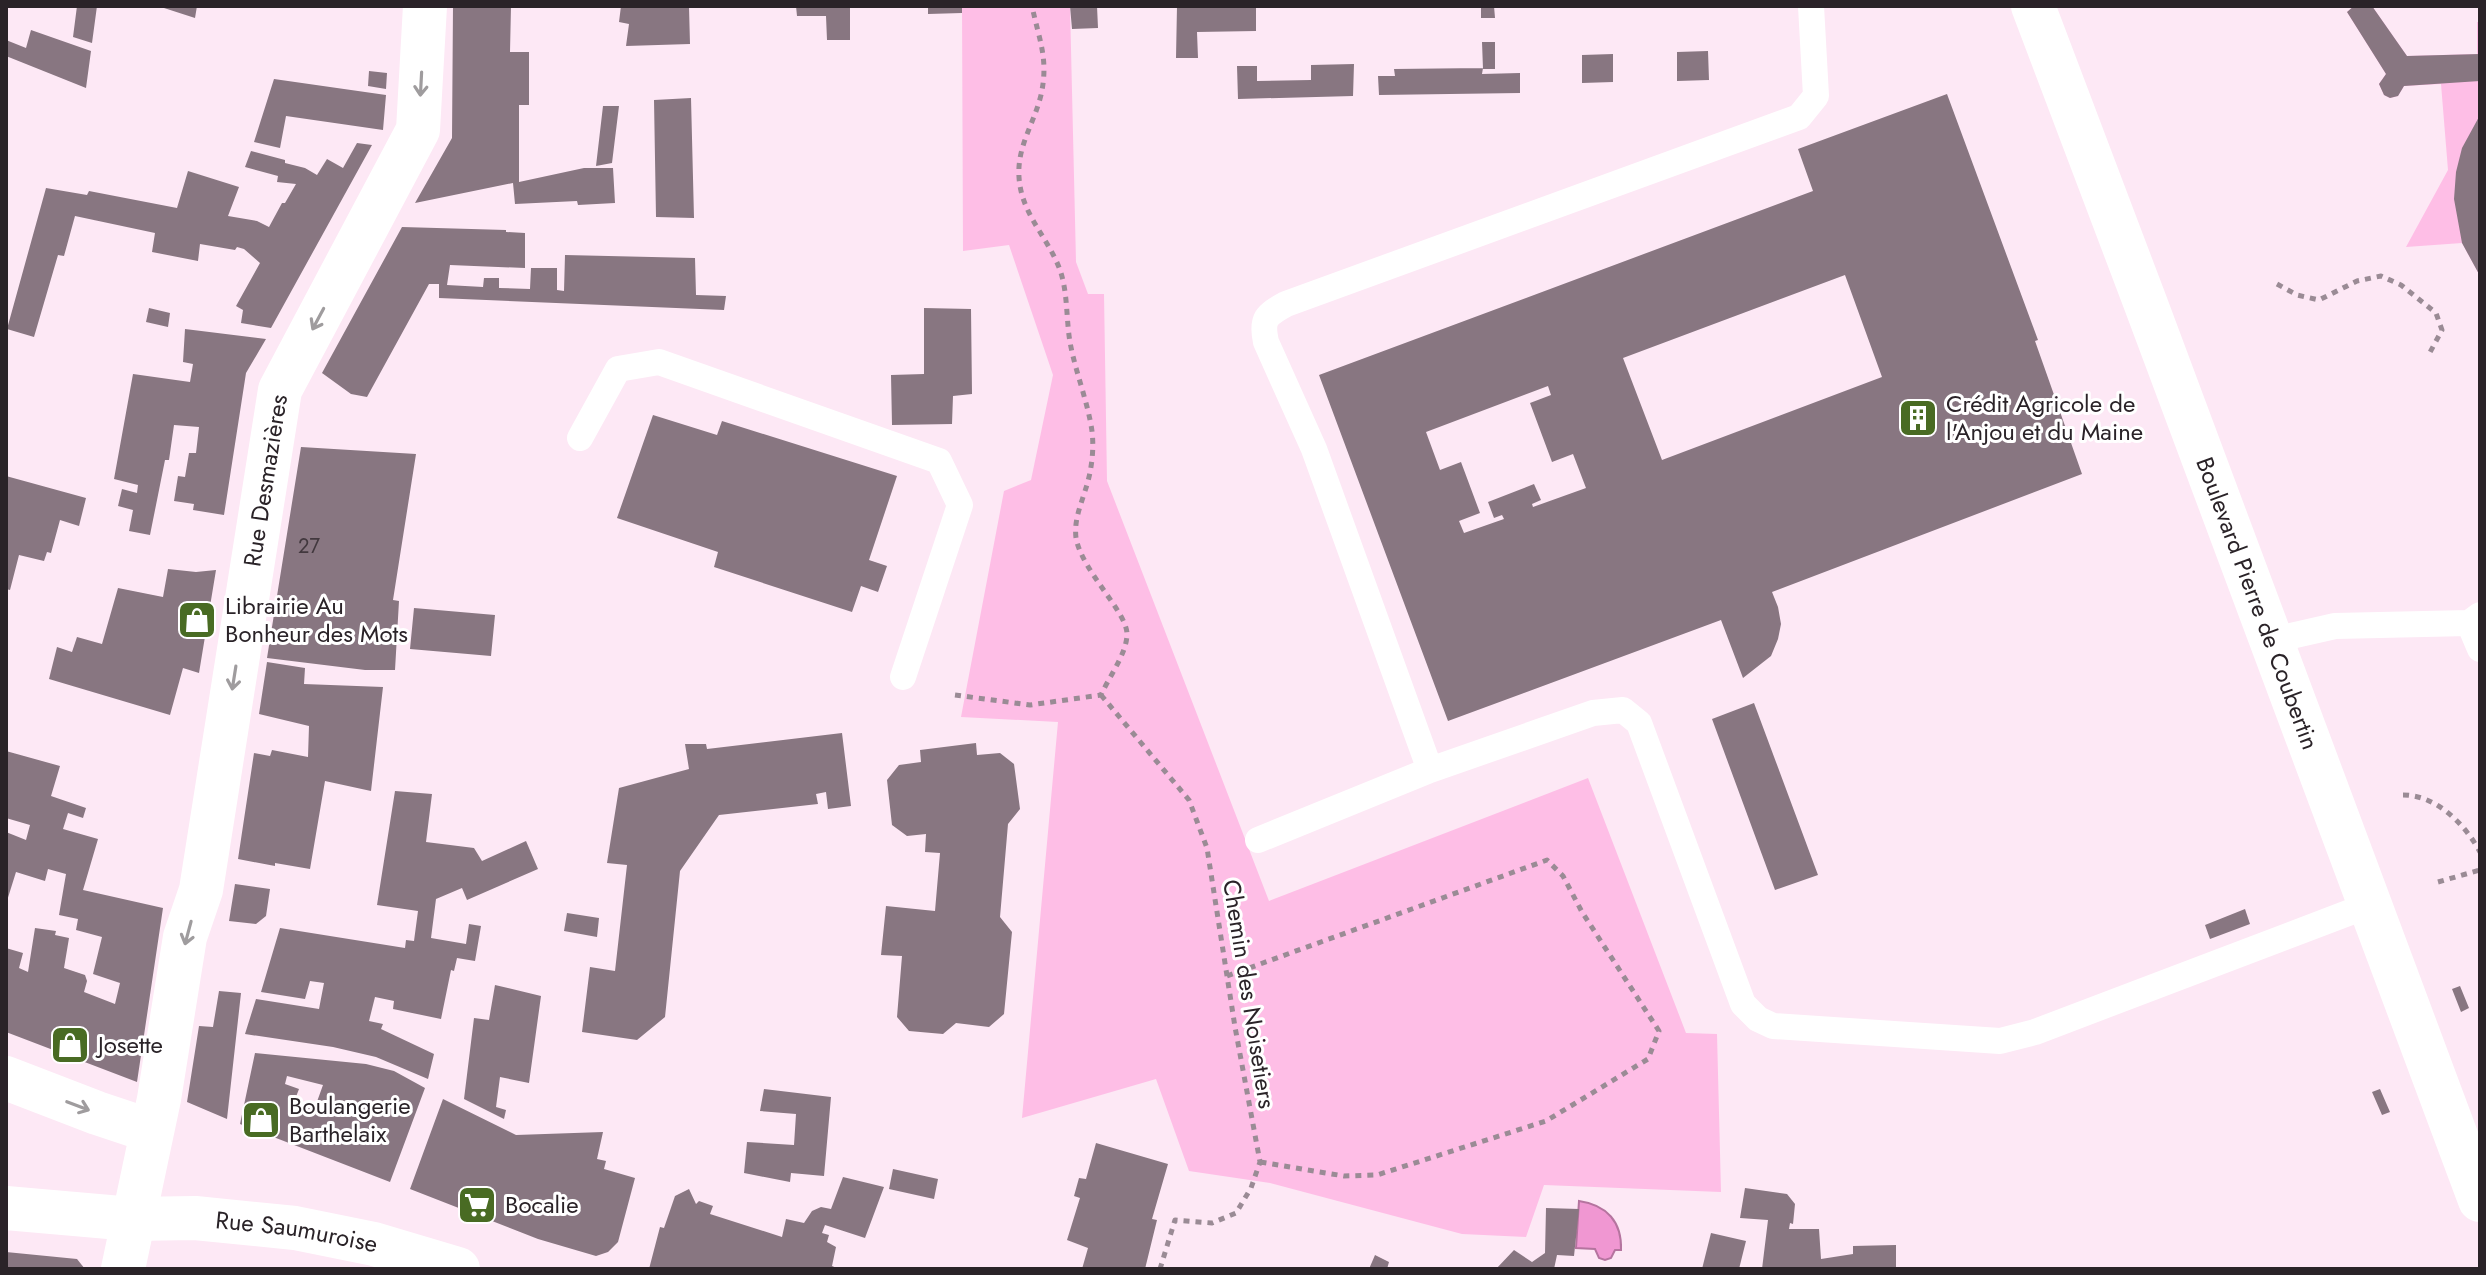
<svg xmlns="http://www.w3.org/2000/svg" width="2486" height="1275" viewBox="0 0 2486 1275" font-family="Jost,sans-serif">
	<style>
		.green { fill: #febee6 }
		.water { fill: #f097d2; stroke: #b5749f; stroke-width: 2 }
		.building { fill: #887681; fill-rule: evenodd }
		.lines { fill: none; stroke-linecap: round; stroke-linejoin: round }
		.path { stroke: #9a8b95; stroke-width: 5; stroke-dasharray: 6 6; stroke-linecap: butt }
		.lane { stroke: #fff; stroke-width: 26 }
		.street { stroke: #fff; stroke-width: 44 }
		.secondary { stroke: #fff; stroke-width: 44 }
		.oneway { stroke: #9f9c9e }
		.labels { text-anchor: middle; stroke-width: 6; stroke-linejoin: round; paint-order: stroke }
		.number-label { font-size: 20px; fill: #42383e }
		.poi-label { font-size: 24px; fill: #2a2328; stroke: #fff; text-anchor: start }
		.street-label { font-size: 24px; fill: #2a2328; stroke: #fff }
	</style>
	<rect width="100%" height="100%" fill="#fde8f5"/>
	<path class="green" d="M962,6H1070L1076,262L1088,294H1104L1107,481L1269,901L1588,778L1686,1033L1717,1034L1721,1192L1544,1185L1526,1237L1462,1234L1270,1183L1189,1171L1156,1079L1022,1118L1058,722L961,717L1004,491L1031,480L1053,375L1009,245L963,251Z
		M2354,6H2372L2407,56L2477,54V22H2480V276L2462,243L2406,247L2448,170L2441,84L2404,86L2398,96L2390,98L2384,95L2379,84L2386,74L2347,12Z"/>
	<path class="water" d="M1579,1201C1607,1205 1622,1222 1621,1250H1615L1611,1258L1605,1260L1599,1258L1595,1249L1576,1248Z"/>
	<path class="building" d="M77,6H97L92,43L73,37Z
		M165,6H197L195,18L164,8Z
		M453,6H511L510,52H529V105H519V182L584,168H613L615,203L578,205L577,201L515,204L513,183L415,203L452,138Z
		M621,6L689,7L690,44L626,46L629,24L619,22Z
		M796,6H850V40H827L826,16H797Z
		M928,6H962V13L928,14Z
		M1070,6H1097L1098,28L1072,29Z
		M1177,6H1256V31L1197,32L1198,58H1176Z
		M1481,6H1494L1495,18H1481Z
		M2354,6H2372L2407,56L2480,54V81L2404,86L2398,96L2390,98L2384,95L2379,84L2386,74L2347,12Z
		M31,30L91,51L86,88L6,56V40L26,48Z
		M1482,42H1495V69H1483Z
		M1708,51L1709,80L1677,81V52Z
		M1613,54V82L1582,83V55Z
		M1354,64L1353,96L1238,99L1237,66H1257V81L1311,80V65Z
		M1483,68L1482,74L1520,73V93L1379,95L1378,76H1395L1394,69Z
		M369,71L387,73L386,89L368,86Z
		M274,79L386,95L383,130L286,116L280,148L254,142Z
		M1947,94L2038,340L2035,341L2082,474L1772,592L1778,607L1781,624L1778,639L1771,656L1743,678L1721,620L1448,721L1319,375L1813,191L1798,149ZM1845,275L1882,377L1662,460L1623,358ZM1548,386L1551,395L1530,403L1552,462L1573,454L1586,488L1533,507L1532,504L1541,500L1534,484L1488,502L1494,518L1502,515L1504,519L1464,533L1459,521L1480,513L1461,462L1440,470L1426,432Z
		M691,98L694,218L656,217L654,100Z
		M603,106H619L612,163L596,166Z
		M2480,115V276L2462,243L2454,199L2456,172L2462,148Z
		M357,143L372,145L271,328L241,323L243,310L236,306L260,263L244,249L237,247L235,250L200,244L198,261L152,252L155,233L75,216L64,256L58,255L34,337L7,329L46,188L87,195L89,191L177,208L188,171L239,187L228,216L257,221L269,227L282,203H285L296,184L277,182L278,176L245,167L251,151L285,160V163L305,168L317,175L327,159L343,168Z
		M402,227L506,230V232L525,233V268L450,265L447,285L483,287L484,278H499V288L530,289L531,268H557V290L564,291L565,255L695,258L696,295L726,296L724,310L439,298V284H429L367,397L351,394L322,373Z
		M149,308L170,313L168,327L146,322Z
		M924,308L971,309L972,394L953,396L952,424L892,425L891,375L924,374Z
		M185,329L266,339L246,373L224,515L193,510L194,504L174,501L178,476L185,477L189,453H196L199,427L174,425L169,460H165L150,535L129,531L133,510L118,506L122,489L137,493L138,485L114,479L133,374L190,382L193,364L183,362Z
		M653,415L717,435L722,421L897,476L869,560L887,566L878,592L861,586L852,612L714,567L718,552L617,518Z
		M301,447L416,454L393,600L399,601L395,670H365L267,658Z
		M6,476L86,498L79,526L60,520L51,553L47,552L44,561L19,555L10,590L6,589Z
		M168,569L196,572L216,570L199,673L183,668L170,715L49,679L57,647L72,652L77,637L102,644L118,588L163,597Z
		M414,608L495,615L491,656L410,649Z
		M267,662L305,668L304,684L383,687L371,791L325,781L310,869L275,863V866L238,859L254,753L270,756L272,750L308,757L309,726L259,714Z
		M1754,703L1818,875L1775,890L1712,719Z
		M842,733L851,806L828,809L826,792L816,794L818,804L719,815L680,871L665,1017L637,1040L582,1032L590,967L615,971L627,865L607,863L619,788L689,769L685,744H706L707,749Z
		M976,743L977,755L1000,753L1014,764L1020,809L1008,824L1000,917L1012,932L1004,1014L989,1027L956,1023L943,1034L909,1031L897,1017L902,956L881,955L886,906L935,911L940,853L925,852L926,834L907,836L892,825L887,780L899,765L921,762L920,750Z
		M6,751L60,766L51,796L86,808L83,818L68,813L63,829L98,839L83,890L163,908L137,1082L6,1032V948L23,953L19,968L28,972L35,928L56,931L55,935L69,938L64,968L85,975L87,981L84,992L115,1004L120,983L93,974L102,937L76,930L78,919L59,915L66,874L48,869L45,881L16,872L6,904V832L26,840L30,825L6,818Z
		M395,791L432,794L426,842L474,848L482,861L526,841L538,869L467,900L462,888L436,899L431,938L466,944L469,924L481,926L475,961L457,958L454,971L451,970L441,1019L393,1009L394,1001L375,997L369,1021L383,1024L381,1029L434,1054L428,1079L376,1057L333,1047L245,1034L256,999L319,1009L324,983L310,981L305,999L261,992L280,928L405,948L406,940L414,941L418,911L377,905Z
		M235,884L270,889L266,916L256,924L229,921Z
		M2245,909L2250,924L2210,939L2205,925Z
		M567,913L599,918L597,937L564,931Z
		M495,985L541,996L529,1083L500,1077L496,1107L506,1110L504,1119L464,1099L474,1018L489,1020Z
		M2460,986L2469,1008L2461,1012L2452,989Z
		M219,991L241,993L227,1119L187,1102L199,1026L213,1027Z
		M255,1053L366,1064L394,1071L425,1088L390,1182L240,1124ZM287,1076L323,1085L314,1110L294,1102L299,1089L285,1084Z
		M764,1089L831,1097L824,1176L791,1173L790,1182L744,1173L747,1142L794,1145L796,1114L760,1111Z
		M2380,1089L2390,1112L2382,1115L2372,1092Z
		M443,1099L516,1135L603,1132L597,1159L606,1161L604,1169L635,1178L618,1242L608,1252L596,1256L538,1239L410,1189Z
		M1096,1143L1168,1164L1152,1219L1157,1220L1145,1269H1082L1088,1248L1067,1240L1080,1198L1074,1196L1079,1178L1086,1179Z
		M893,1169L938,1179L934,1199L889,1189Z
		M843,1177L884,1187L865,1238L825,1225L822,1233L829,1235L827,1242L836,1247L832,1266L839,1269H649L660,1227L664,1228L675,1196L689,1189L696,1204L699,1201L713,1206L710,1214L782,1237L786,1219L804,1223L812,1211L821,1207L831,1209Z
		M1745,1188L1787,1194L1795,1204L1793,1224L1790,1223L1789,1229H1819L1821,1259L1853,1254V1246L1896,1245V1269H1762L1768,1220L1740,1218Z
		M1546,1208L1579,1209L1574,1256L1557,1255L1554,1269H1496L1514,1250L1532,1262L1545,1253Z
		M1711,1233L1746,1241L1739,1269H1702Z
		M6,1252L77,1259L85,1269H6Z
		M1375,1255L1389,1262L1387,1269H1369Z"/>
	<g class="lines">
		<path class="path" d="M2277,284L2297,295L2319,300L2357,281L2381,276L2401,285L2436,313L2442,330L2428,356
			M955,695L1030,705L1101,695C1109,677 1127,653 1127,634C1127,612 1082,571 1076,538C1074,521 1080,507 1085,491C1092,471 1095,445 1091,425C1086,397 1075,370 1070,342C1066,319 1068,293 1060,270C1048,237 1021,214 1019,177C1017,146 1034,124 1041,95C1049,59 1039,40 1032,6
			M1101,695L1189,800L1207,848L1235,1027L1260,1162L1251,1188L1236,1213L1212,1223L1175,1220L1160,1269
			M2403,795C2436,795 2465,824 2480,852
			M2438,882L2480,870
			M1227,976L1547,860L1563,876L1582,912L1659,1031L1648,1059L1546,1121L1377,1175L1344,1176L1260,1162"/>
		<path class="lane" d="M580,438L618,369L659,362L939,461L960,505L903,677
			M2469,623L2480,649
			M2273,640L2335,626L2469,623L2480,615
			M1430,770L1314,449L1266,342C1261,319 1266,315 1286,304L1799,117L1816,96L1811,6
			M1258,840L1430,770L1593,713L1623,710L1639,723L1743,1004L1758,1019L1773,1026L2000,1041L2035,1032L2369,905"/>
		<g class="street">
			<path d="M6,1078L97,1113L151,1131"/>
			<path id="s1" d="M123,1269L159,1099L185,937L201,890L280,390L418,130L425,6"/>
		</g>
		<g class="secondary">
			<path id="s2" d="M2033,6C2185,403 2330,803 2480,1200"/>
			<path id="s3" d="M6,1208L132,1219L195,1218L295,1228L374,1244L458,1269"/>
		</g>
	</g>
	<defs><path id="oneway-shaft" d="M-6 0H5M1.5-3L5.5 0L1.5 3" fill="none" stroke-width="1.6" stroke-linecap="round" stroke-linejoin="round" transform="scale(2)"/></defs>
	<g class="oneway">
		<use href="#oneway-shaft" transform="translate(421 84) rotate(93)"/>
		<use href="#oneway-shaft" transform="translate(318 319) rotate(118)"/>
		<use href="#oneway-shaft" transform="translate(234 678) rotate(99)"/>
		<use href="#oneway-shaft" transform="translate(188 933) rotate(105)"/>
		<use href="#oneway-shaft" transform="translate(78 1106) rotate(21)"/>
	</g>
	<defs>
		<g id="building-square" transform="scale(2)"><rect x="-9" y="-9" width="18" height="18" rx="4" fill="#496b23" stroke="#fff"/><path d="M-4-6H4V6H1V3H-1V6H-4ZM-2.5-4.3h1.7v1.8h-1.7ZM.8-4.3h1.7v1.8H.8ZM-2.5-1h1.7V.8h-1.7ZM.8-1h1.7V.8H.8Z" fill="#fff"/></g>
		<g id="shop-square" transform="scale(2)"><rect x="-9" y="-9" width="18" height="18" rx="4" fill="#496b23" stroke="#fff"/><path d="M-5-2.5h2.3a2.7 3.5 0 0 1 5.4 0H5L5.5 6h-11ZM-1.5-2.5h3a1.5 2.3 0 0 0-3 0Z" fill="#fff"/></g>
		<g id="supermarket-square" transform="scale(2)"><rect x="-9" y="-9" width="18" height="18" rx="4" fill="#496b23" stroke="#fff"/><path d="M-6-5.5h2.5l.6 2H6L4.5 2H-2.5L-4.4-4H-6ZM-1.5 3.2a1.3 1.3 0 1 0 .1 0ZM3 3.2a1.3 1.3 0 1 0 .1 0Z" fill="#fff"/></g>
	</defs>
	<g fill-rule="evenodd">
		<use href="#building-square" x="1918" y="418"/>
		<use href="#shop-square" x="197" y="620"/>
		<use href="#shop-square" x="70" y="1045"/>
		<use href="#shop-square" x="261" y="1120"/>
		<use href="#supermarket-square" x="477" y="1205"/>
	</g>
	<g class="labels">
		<g class="number-label">
			<text x="309" y="553">27</text>
		</g>
		<g class="poi-label">
			<text x="1946" y="412">Crédit Agricole de<tspan x="1946" dy="28">l'Anjou et du Maine</tspan></text>
			<text x="225" y="614">Librairie Au<tspan x="225" dy="28">Bonheur des Mots</tspan></text>
			<text x="98" y="1053">Josette</text>
			<text x="289" y="1114">Boulangerie<tspan x="289" dy="28">Barthelaix</tspan></text>
			<text x="505" y="1213">Bocalie</text>
		</g>
		<g class="street-label">
			<text dy="8" stroke="none"><textPath href="#s1" startOffset="802">Rue Desmazières</textPath></text>
			<text dy="8" stroke="none"><textPath href="#s2" startOffset="638">Boulevard Pierre de Coubertin</textPath></text>
			<text transform="translate(1249 994) rotate(81)" y="8">Chemin des Noisetiers</text>
			<text dy="8" stroke="none"><textPath href="#s3" startOffset="292">Rue Saumuroise</textPath></text>
		</g>
	</g>
	<rect width="2486" height="1275" fill="none" stroke="#2a2328" stroke-width="16"/>
</svg>
